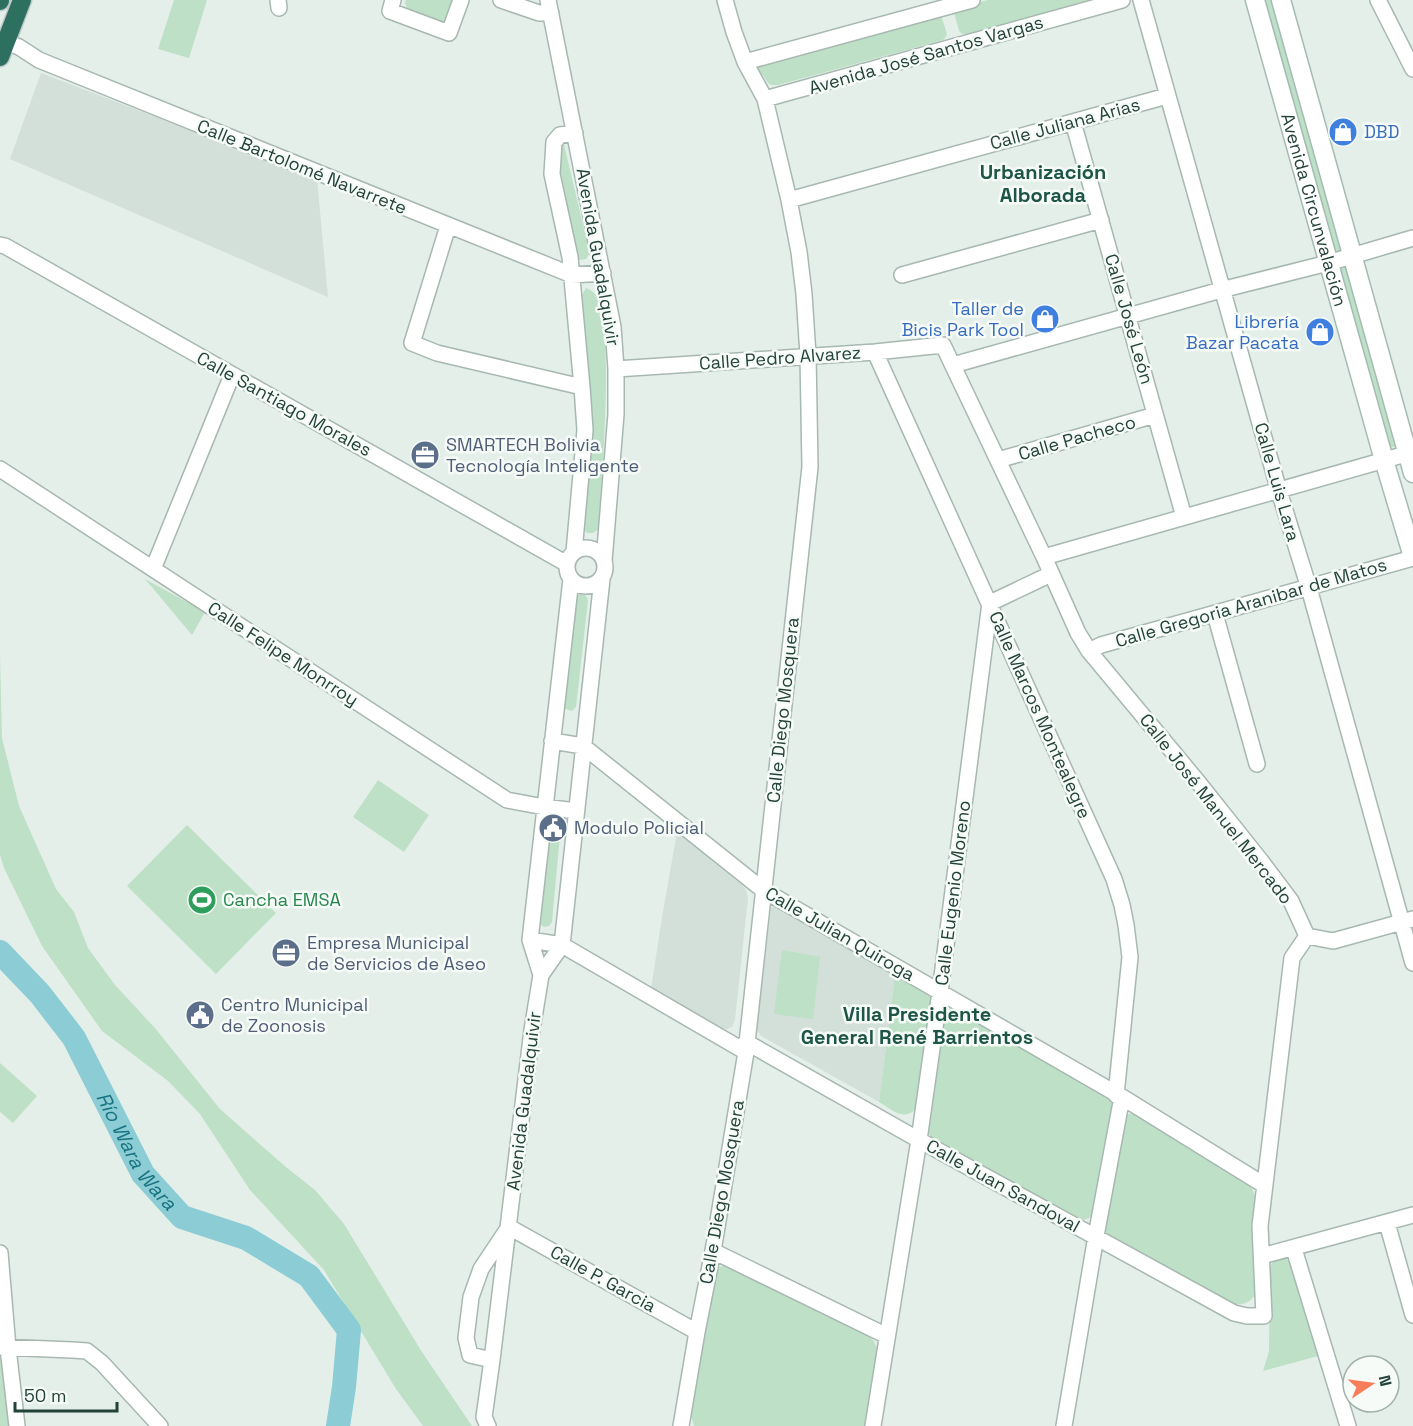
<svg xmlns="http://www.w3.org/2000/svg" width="1413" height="1426" viewBox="0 0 1413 1426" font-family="'Space Grotesk',sans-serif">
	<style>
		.built { fill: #d3dfd9 }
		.green { fill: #bde0c6 }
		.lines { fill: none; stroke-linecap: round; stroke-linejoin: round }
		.river { stroke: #8bccd5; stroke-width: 24 }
		.street-casing { stroke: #a7b8b1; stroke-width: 18 }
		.secondary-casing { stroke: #a3bbb2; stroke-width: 21 }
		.highway-casing { stroke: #c1cac8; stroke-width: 21 }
		.street { stroke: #fff; stroke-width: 15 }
		.secondary { stroke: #fff; stroke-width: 18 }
		.highway { stroke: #2d7060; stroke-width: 18 }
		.labels { text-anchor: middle; stroke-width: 5; stroke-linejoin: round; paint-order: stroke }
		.street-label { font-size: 18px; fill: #234239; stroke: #f6fbf8 }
		.shop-label { font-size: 18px; fill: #366cbe; stroke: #f6fbf8; text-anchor: end }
		.service-label { font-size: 18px; fill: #4e5e75; stroke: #f6fbf8; text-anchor: start }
		.leisure-label { font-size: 18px; fill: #27864d; stroke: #f6fbf8; text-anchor: start }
		.neighbourhood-label { font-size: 20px; font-weight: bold; fill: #1d5546; stroke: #f6fbf8 }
		.water-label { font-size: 20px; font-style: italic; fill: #197381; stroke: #f6fbf8 }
	</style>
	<rect width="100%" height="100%" fill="#e5efea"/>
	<path class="built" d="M41,73L317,179L328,297L10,159Z
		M677,832L743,886L746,890L748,898L735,1020L732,1027L727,1029L719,1028L651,989L662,917Z
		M779,905L784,907L895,976L879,1102L761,1036L757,1030L771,908L774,906Z"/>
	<path class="green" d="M174,0H207L189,58L158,49Z
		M406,0H455L448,19L441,23L408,10L405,3Z
		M988,0H1091L968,34C964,35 962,34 959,31L953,9Z
		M1263,0H1272L1341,251L1333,253Z
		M941,15L947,34L945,38L943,40L778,85H772L769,84L757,67L760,62Z
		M563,140L588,246L589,254L586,259L580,260L576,256L558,155Z
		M1346,267L1397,446L1389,448L1338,269Z
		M586,288C592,290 597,295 599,301C607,323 605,348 606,370C606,423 602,476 598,529L593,533H587L583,529L592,449V420L581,306L582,295Z
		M145,579L205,612L192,635Z
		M580,594C586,595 587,596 588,601L576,707L572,711L563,708L575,597Z
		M0,655L2,738L19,806L56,889L74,912L88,948L115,985L155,1028L220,1109L286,1167L315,1190L344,1224L422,1352L472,1426H423L396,1389L324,1270L250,1190L200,1114L168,1081L102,1031L42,946L4,868L0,855Z
		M378,780L429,815L404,852L353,817Z
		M562,814L552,922L549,926L544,927L540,924L538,919L548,815Z
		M187,825L276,913L216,974L127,886Z
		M782,950L820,957L813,1019L774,1014Z
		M895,976L932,998L915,1110C902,1121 891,1109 879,1102Z
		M952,1007L1108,1095L1115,1105L1093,1213C1090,1218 1088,1219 1083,1220L932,1139L928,1134L926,1125L946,1013L947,1010Z
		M0,1063L37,1096L13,1123L0,1112Z
		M1134,1112L1250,1185L1254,1193L1256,1201L1258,1290C1252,1302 1244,1306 1231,1304L1112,1239L1104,1230L1125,1119L1127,1115Z
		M1284,1258L1291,1262L1322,1355L1263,1371L1269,1351L1270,1266L1275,1260Z
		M724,1265L730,1266L867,1334C874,1340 877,1346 878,1354L866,1426H694L690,1412L714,1270Z
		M0,1357L5,1362L12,1426H0Z"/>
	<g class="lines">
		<path class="river" id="s1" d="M0,952L40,994L74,1038L143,1174L182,1217L246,1238L309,1276L349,1330L344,1387L338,1426"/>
		<g class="street-casing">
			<path id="street" d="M278,0L279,8
				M393,0L390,11L449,33L461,0
				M501,0L539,13H551
				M548,0L613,327L616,369V414L604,561
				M1141,0L1279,491L1309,588L1413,963
				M1378,0L1413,69
				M6,42L19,47L39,60L562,271L572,275L603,273
				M745,62L972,0
				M765,99L1122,0
				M1073,122L1184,517
				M789,200L1167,96
				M448,226L412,343L437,353L582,387
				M0,245L5,246L567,564
				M902,275L1101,220
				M875,352L1114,879L1122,905L1126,925L1130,957L1116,1095
				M953,365L1221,290L1328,263L1413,238
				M616,369L875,352L943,345L1044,557L1078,633L1089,651L1198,782L1261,861L1291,901L1307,936
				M998,460L1155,415
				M0,469L507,800L544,807L576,811
				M567 567a19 19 0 1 1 38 0a19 19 0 1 1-38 0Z
				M574,552L585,430L582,387L570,257L552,174L554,142L560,135L575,133
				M1044,557L1413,452
				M153,569L232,375
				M990,603L1051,574
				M1215,614L1257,764
				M1089,651L1101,645L1413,558
				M552,741L583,746L763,890L1122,1097L1264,1185
				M1307,936L1333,941L1413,919
				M530,940L562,945L746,1052
				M541,975L530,940L571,579
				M746,1042L919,1140L1234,1313L1247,1316H1264L1260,1226L1292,958L1307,936
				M1387,1223L1413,1315
				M509,1227L697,1332
				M1294,1249L1348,1426
				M713,1251L887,1336
				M0,1253L8,1348L17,1426
				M1262,1256L1413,1215
				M0,1347L72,1350L87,1351L102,1363L160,1426
				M492,1360L470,1355L466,1338L471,1297L481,1269L507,1230
				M488,1426L484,1417L492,1360L532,1030L541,975L562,945L602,579
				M681,1426L697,1332L713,1251L746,1052L810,467L808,355L804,294L799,252L789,200L765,99L745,62L734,32L725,0
				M873,1426L919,1140L940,992L990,603
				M1064,1426L1096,1236L1122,1097"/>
		</g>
		<g class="secondary-casing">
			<g id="secondary">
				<path id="s2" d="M1255,0L1384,460L1413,557"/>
				<path d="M1281,0L1413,473"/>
			</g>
		</g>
		<g class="highway-casing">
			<path id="highway" d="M0,1V0
				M0,57L22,0"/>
		</g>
		<use href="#street" class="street"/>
		<use href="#secondary" class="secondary"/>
		<use href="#highway" class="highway"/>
	</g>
	<defs>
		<g id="shop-disc" transform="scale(1.5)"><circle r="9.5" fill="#3f7fe0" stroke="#f6fbf8"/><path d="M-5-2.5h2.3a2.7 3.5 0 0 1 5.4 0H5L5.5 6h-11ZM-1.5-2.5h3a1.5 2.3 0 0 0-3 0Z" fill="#fff"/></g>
		<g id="office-disc" transform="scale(1.5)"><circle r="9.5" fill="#5c6f8a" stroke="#f6fbf8"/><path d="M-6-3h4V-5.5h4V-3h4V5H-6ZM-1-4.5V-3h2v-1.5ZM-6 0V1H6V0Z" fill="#fff"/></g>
		<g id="civic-disc" transform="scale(1.5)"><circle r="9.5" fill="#5c6f8a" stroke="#f6fbf8"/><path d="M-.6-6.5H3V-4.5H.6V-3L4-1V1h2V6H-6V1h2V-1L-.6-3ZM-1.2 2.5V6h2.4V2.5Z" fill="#fff"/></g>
		<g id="stadium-disc" transform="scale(1.5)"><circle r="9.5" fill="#2e9e5b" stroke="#f6fbf8"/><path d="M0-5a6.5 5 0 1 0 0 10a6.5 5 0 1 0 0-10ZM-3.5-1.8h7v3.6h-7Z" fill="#fff"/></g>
	</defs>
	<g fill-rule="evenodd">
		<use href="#shop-disc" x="1343" y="132"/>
		<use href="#shop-disc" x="1045" y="319"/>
		<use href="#shop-disc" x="1320" y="332"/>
		<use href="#office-disc" x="425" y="455"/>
		<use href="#civic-disc" x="553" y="828"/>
		<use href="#stadium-disc" x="202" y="900"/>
		<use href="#office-disc" x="286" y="953"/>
		<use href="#civic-disc" x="200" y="1015"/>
	</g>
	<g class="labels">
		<g class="street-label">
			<text transform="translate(926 55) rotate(-16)" y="6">Avenida José Santos Vargas</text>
			<text transform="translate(1065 124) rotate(-15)" y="6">Calle Juliana Arias</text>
			<text transform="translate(302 167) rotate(22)" y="6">Calle Bartolomé Navarrete</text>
			<text dy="6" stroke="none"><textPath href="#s2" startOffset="218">Avenida Circunvalación</textPath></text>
			<text transform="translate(598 257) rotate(80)" y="6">Avenida Guadalquivir</text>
			<text transform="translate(1129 319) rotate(74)" y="6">Calle José León</text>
			<text transform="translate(780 358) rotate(-4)" y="6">Calle Pedro Alvarez</text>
			<text transform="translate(284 404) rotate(29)" y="6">Calle Santiago Morales</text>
			<text transform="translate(1077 438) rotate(-16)" y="6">Calle Pacheco</text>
			<text transform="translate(1277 482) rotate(74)" y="6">Calle Luis Lara</text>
			<text transform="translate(1251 603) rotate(-16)" y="6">Calle Gregoria Aranibar de Matos</text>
			<text transform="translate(283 654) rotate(33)" y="6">Calle Felipe Monrroy</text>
			<text transform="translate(783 710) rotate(-84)" y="6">Calle Diego Mosquera</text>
			<text transform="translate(1040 715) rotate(66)" y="6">Calle Marcos Montealegre</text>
			<text transform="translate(1216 809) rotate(52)" y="6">Calle José Manuel Mercado</text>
			<text transform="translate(953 893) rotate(-83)" y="6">Calle Eugenio Moreno</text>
			<text transform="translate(840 934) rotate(30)" y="6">Calle Julian Quiroga</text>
			<text transform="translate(524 1101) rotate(-83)" y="6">Avenida Guadalquivir</text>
			<text transform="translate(1003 1186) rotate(29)" y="6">Calle Juan Sandoval</text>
			<text transform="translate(722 1192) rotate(-80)" y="6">Calle Diego Mosquera</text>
			<text transform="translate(603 1279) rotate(29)" y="6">Calle P. Garcia</text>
		</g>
		<g class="shop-label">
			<text x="1364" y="138" text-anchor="start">DBD</text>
			<text x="1024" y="315">Taller de<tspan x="1024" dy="21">Bicis Park Tool</tspan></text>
			<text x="1299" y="328">Librería<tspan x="1299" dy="21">Bazar Pacata</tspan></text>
		</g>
		<g class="service-label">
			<text x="446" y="451">SMARTECH Bolivia<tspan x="446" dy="21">Tecnología Inteligente</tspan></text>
			<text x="574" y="834">Modulo Policial</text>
			<text x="307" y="949">Empresa Municipal<tspan x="307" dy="21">de Servicios de Aseo</tspan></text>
			<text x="221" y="1011">Centro Municipal<tspan x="221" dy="21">de Zoonosis</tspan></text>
		</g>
		<g class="leisure-label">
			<text x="223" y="906">Cancha EMSA</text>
		</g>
		<g class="neighbourhood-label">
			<text x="1043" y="179">Urbanización<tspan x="1043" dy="23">Alborada</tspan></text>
			<text x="917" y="1021">Villa Presidente<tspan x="917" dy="23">General René Barrientos</tspan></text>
		</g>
		<g class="water-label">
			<text dy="7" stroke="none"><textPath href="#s1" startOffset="243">Río Wara Wara</textPath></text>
		</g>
	</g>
	<g transform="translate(1371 1384) rotate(77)"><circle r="28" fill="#f6fbf8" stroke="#a2b1ac" stroke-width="1.5"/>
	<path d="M0-4.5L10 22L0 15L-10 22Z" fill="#f87d5a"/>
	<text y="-9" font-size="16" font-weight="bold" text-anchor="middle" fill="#234239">N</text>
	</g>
	<path d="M15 1402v9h102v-9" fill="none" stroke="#234239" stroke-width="3"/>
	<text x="24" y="1402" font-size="18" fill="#234239" stroke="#f6fbf8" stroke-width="4.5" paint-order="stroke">50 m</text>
</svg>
